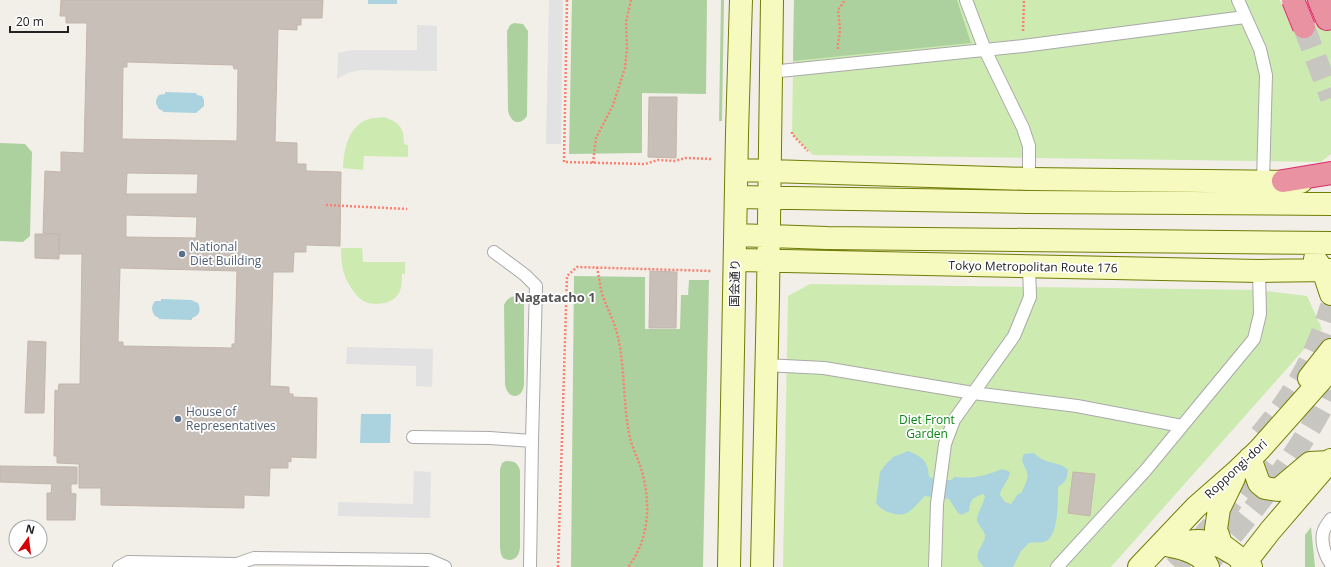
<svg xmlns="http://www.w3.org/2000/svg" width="1331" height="567" viewBox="0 0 1331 567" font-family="'Open Sans','Noto Sans JP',sans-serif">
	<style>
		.grass { fill: #cdebb0 }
		.forest { fill: #add19e }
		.parking { fill: #e2e2e2 }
		.water { fill: #aad3df }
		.building { fill: #c7bfb8; stroke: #c4b6ab; fill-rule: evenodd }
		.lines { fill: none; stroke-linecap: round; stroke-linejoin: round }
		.highway-tunnel { stroke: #c8c6c1; stroke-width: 22; stroke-dasharray: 22 11; stroke-linecap: butt }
		.lane-casing { stroke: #a9a9a9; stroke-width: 14 }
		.secondary-casing { stroke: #707d05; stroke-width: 24 }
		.highway-casing { stroke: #dc2a67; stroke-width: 24 }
		.path { stroke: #fa8072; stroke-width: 2.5; stroke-dasharray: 2 2; stroke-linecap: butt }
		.lane { stroke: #fff; stroke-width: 12 }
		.secondary { stroke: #f7fabf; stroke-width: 22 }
		.highway { stroke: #e892a2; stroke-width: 22 }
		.highway-bridge-casing { stroke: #dc2a67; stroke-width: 24; stroke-linecap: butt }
		.highway-bridge { stroke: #e892a2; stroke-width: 22 }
		.service-dot { fill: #5c6f8a; stroke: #fff; stroke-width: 1.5 }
		.labels { text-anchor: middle; stroke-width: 3.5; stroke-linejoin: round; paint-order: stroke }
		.service-label { font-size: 12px; fill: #4e5e75; stroke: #fff; text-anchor: start }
		.street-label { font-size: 12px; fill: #222; stroke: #fff }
		.park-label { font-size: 12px; fill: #0c8416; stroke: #fff }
		.neighbourhood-label { font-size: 13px; font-weight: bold; fill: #555; stroke: #fff }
	</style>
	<rect width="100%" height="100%" fill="#f2efe9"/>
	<path class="grass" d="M794,0H1280L1293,32L1331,17V154L1321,162L813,155L792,134Z
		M384,117C400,123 404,127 404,144L408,145V157L364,156L363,170L343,168C344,150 348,125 369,119C374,117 379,118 384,117Z
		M341,248H362L363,262H405V274H402C402,281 402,287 399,293C393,304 376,306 365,302C358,299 351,288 347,281C342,271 341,259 341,248Z
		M810,284L1259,290L1307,296L1322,329L1111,567H783L788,296Z"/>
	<path class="forest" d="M572,0H707L706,94L642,93V153L569,154Z
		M721,0H724L722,121H719Z
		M794,0H957L971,43L793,61Z
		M514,23L523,24L528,31L527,116C519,127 510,122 508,110L507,31L510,25Z
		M0,143L25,144L32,152L30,236L23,242L0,241Z
		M574,276L645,277V329H680L681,295H688L689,280H709L703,567H571Z
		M516,296L523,300L524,305V384C523,400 507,400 505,384L504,305C507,299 509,297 516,296Z
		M506,461C514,461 517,462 520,470V548C519,558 512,563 503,558L501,554L500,548V469L502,463Z
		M1311,527L1315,567H1305V535Z"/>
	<path class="parking" d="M549,0H563L561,144H546Z
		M417,25L437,26V71L360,70L348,73L337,79L338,53L353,50H417Z
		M347,347L433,349L432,387L416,386V366L346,364Z
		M414,471L431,472L430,518L338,516V502L413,504Z"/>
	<path class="water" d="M368,0H397V4H368Z
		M165,92L196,93L197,95L202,96L204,100V106L196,113L163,112V111L159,109C155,103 155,100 159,95L165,94Z
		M161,299L192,300L193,301L198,303C201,309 200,316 192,318V320L159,319V318L155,316C151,310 151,307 155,301H161Z
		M361,414H391L390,443H360Z
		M908,451C923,457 928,461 929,477L940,480H951L955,477C974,479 984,476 1002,469L1010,472C1009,481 1001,487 1000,495L1005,502L1011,504L1017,495L1022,492C1024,486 1029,479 1027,473C1026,466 1019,462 1024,454L1034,453C1045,465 1060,461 1068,470C1067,479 1066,482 1058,487C1058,500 1059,538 1044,542C1040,543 1033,542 1029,543L1021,551L1013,567H984C982,565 979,562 978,559C975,551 985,544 985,536C984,528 977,526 977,519C977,515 984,502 985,496L983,494C973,498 970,499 969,511L962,515L958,513L949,499L925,496C914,506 909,519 891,513C884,511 881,509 876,503L880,472L886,464L893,457Z"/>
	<path class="building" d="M61,0H323L322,18H301V25H297V30L278,29L275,142L297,143V164H306V171L341,172L340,246L306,245V252H294L293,272H273L270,386L289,387V394H293V397L317,398L316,458L291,457V462L288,461V468H270L269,496L244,495V508L101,505V488H79V464L57,463V456H54L55,390L58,391L59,384H80L82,254H59V234L43,233L45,171L61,172V152L84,153L87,23H66V16H60ZM127,62L233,65L234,69H238L237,141L122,139L123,67H127ZM127,173L198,174L197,194H126ZM126,215L197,217L196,238L126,237ZM120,268L237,271L235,344H232V348L123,346V342H118Z
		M649,97H677L676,158L648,157Z
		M35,234H59V259L35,258Z
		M650,271L677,272L676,328H649Z
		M28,341L46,342L44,413H25Z
		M0,466L77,467V484H71V493L76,494L75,520H47V493H51L52,484L0,482Z
		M1073,472L1095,474L1090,516L1068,513Z"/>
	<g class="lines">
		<path class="highway-tunnel" d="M1304,27L1331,98
			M1260,435C1294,395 1316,356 1331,306
			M1211,560C1257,507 1300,453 1331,390
			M1175,567L1222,515L1264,459"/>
		<g class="lane-casing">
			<path id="lane" d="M966,0L985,50L1023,128L1029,146V179
				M1238,0L1260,49L1266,75L1263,181
				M770,72L1023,46L1245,17
				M765,365L824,368L973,393L1077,406L1182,426
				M413,437L490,438L532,441L536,286L525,275L494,252
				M1331,519C1328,523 1324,528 1323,533C1321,543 1325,556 1331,564
				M119,567L128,562L237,564L254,558L429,560L445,567
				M530,567L532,441
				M935,567L937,504L945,444L954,420L1014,336L1030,297L1029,267
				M1057,567L1145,471L1254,339L1260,314L1259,271"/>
		</g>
		<g class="secondary-casing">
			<path id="secondary" d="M737,170L1029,179L1301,182
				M736,197L1028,202L1331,204
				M736,235L827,238L1331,243
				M1315,259L1323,270L1331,294
				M735,260L1259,271L1331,270
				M1309,378L1331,350
				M1250,458L1259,483L1265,488L1278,490L1310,463L1329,462
				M1234,478L1219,509L1216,529L1221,544L1251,567
				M1170,546C1183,548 1203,554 1208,567
				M1171,546C1195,539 1210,538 1232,553
				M729,567L737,133L741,0
				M762,567L768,296L772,0
				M1139,567L1196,507L1237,471L1259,450L1331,369
				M1242,567L1270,531L1331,460"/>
		</g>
		<g class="highway-casing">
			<path id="highway" d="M1319,0L1327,19
				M1283,181L1331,173"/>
		</g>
		<path class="path" d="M567,0L564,162L645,164L658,160L674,161L686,158L712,159
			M1023,31L1024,0
			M838,49V44L840,30L838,10L845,0
			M792,132V134L808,151
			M593,163L596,138L613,105L625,68L627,48L626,22L631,0
			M326,205L407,209
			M597,267C599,277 600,287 603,297C608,310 615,323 618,337C625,369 623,401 629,433C631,444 636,455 640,465C651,498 651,538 628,567
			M558,567L567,276L577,267L712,271"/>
		<use href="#lane" class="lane"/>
		<use href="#secondary" class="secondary"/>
		<use href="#highway" class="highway"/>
		<g class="highway-bridge-casing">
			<path id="highway-bridge" d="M1293,0L1304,27"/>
		</g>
		<use href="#highway-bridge" class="highway-bridge"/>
	</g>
	<g class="service-dot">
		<circle cx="182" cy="254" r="4"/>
		<circle cx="178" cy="419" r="4"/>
	</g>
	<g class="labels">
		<g class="service-label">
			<text x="190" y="251">National<tspan x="190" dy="14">Diet Building</tspan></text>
			<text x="186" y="416">House of<tspan x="186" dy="14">Representatives</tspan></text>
		</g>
		<g class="street-label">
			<text transform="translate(1033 267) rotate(1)" y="4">Tokyo Metropolitan Route 176</text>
			<text transform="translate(735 283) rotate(-89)" y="4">国会通り</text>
			<text transform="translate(1236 469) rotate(-43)" y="4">Roppongi-dori</text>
		</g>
		<g class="park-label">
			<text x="927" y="424">Diet Front<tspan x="927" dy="14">Garden</tspan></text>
		</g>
		<g class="neighbourhood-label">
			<text x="555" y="302">Nagatacho 1</text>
		</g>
	</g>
	<g transform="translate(28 539) rotate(14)"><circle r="19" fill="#ffffff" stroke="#a7a7a7"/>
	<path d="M0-3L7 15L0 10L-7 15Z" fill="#d40000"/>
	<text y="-6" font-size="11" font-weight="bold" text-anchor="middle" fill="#222222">N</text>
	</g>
	<path d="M10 26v6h58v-6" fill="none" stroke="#222222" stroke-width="2"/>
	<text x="16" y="26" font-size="12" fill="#222222" stroke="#ffffff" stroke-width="3" paint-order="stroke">20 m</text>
</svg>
